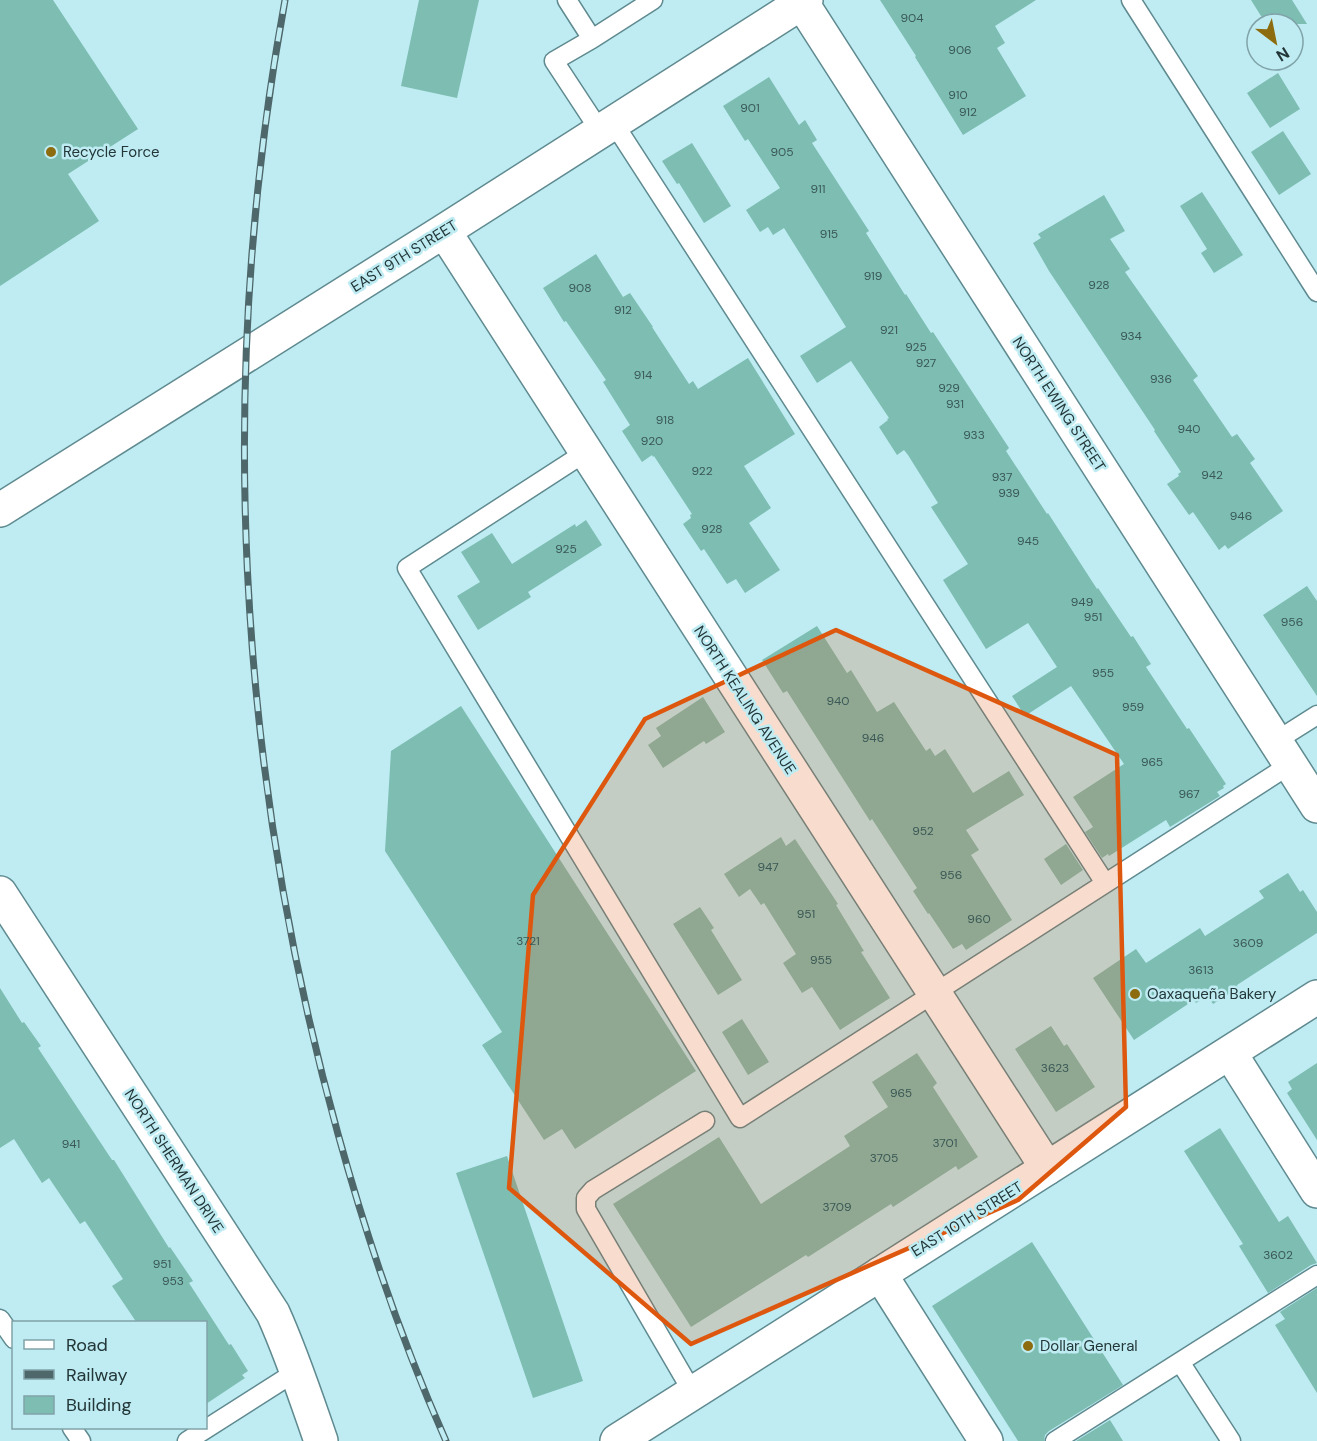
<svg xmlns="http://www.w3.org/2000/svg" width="1317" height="1441" viewBox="0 0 1317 1441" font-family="'DM Sans',sans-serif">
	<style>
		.building { fill: #7dbdb2 }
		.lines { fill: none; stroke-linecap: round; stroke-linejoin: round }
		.lane-casing { stroke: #5f8a90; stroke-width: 21 }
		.street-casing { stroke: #5f8a90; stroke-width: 36 }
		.secondary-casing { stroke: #5f8a90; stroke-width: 36 }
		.lane { stroke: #fff; stroke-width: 18 }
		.street { stroke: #fff; stroke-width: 33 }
		.secondary { stroke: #fff; stroke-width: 33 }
		.rail-casing { stroke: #4d676a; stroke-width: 7 }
		.rail { stroke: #beecf2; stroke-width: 4.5; stroke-dasharray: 14; stroke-linecap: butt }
		.marked { fill: #de570e; fill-opacity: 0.2; stroke: #de570e; stroke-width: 4.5; stroke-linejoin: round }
		.poi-dot { fill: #8d6c0f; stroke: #beecf2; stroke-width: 2 }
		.labels { text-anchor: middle; stroke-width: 5; stroke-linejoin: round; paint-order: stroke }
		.number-label { font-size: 12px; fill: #3a5856 }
		.poi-label { font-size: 15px; fill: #233638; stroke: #beecf2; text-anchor: start }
		.street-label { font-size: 15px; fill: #233638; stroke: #beecf2 }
	</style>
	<rect width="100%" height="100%" fill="#beecf2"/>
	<path class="building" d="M0,0H53L138,129L68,174L99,221L0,286Z
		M419,0H479L457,98L401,86Z
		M880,0H1036L995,26L1005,43L997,48L1026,96L963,135L915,57L916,56Z
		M1251,0H1292L1307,24H1266Z
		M1278,73L1300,109L1270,128L1247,93Z
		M769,77L799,125L805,120L817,140L812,143L869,231L866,233L905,295L906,294L931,333L933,332L1009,448L1006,451L1047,514L1048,513L1097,589L1098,588L1131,637L1133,636L1151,664L1146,667L1187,729L1189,728L1226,784L1223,786L1224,788L1217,792L1220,796L1170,827L1166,820L1109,856L1108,854L1102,858L1085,832L1093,827L1073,797L1124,764L1071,686L1025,716L1012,696L1057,667L1028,623L986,649L943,580L968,564L931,507L938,503L908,455L904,450L897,455L879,427L888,420L887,419L889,418L851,361L817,383L800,356L846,327L784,228L773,235L768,227L760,232L746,210L780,188L748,139L745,141L723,106Z
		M1283,131L1311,174L1279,195L1251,152Z
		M692,143L731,206L704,223L679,183L677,184L662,161Z
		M1202,192L1243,255L1214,273L1201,253L1207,249L1180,206Z
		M1104,195L1125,231L1110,239L1130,269L1125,272L1198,376L1193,380L1232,437L1237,434L1255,459L1250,463L1283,511L1228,549L1225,545L1219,550L1193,512L1189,515L1167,484L1179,476L1178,474L1181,472L1154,431L1155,430L1049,271L1033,243L1041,238L1038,234Z
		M596,254L623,297L630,293L653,327H652L689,384L693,381L698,389L748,358L795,434L744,466L771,508L749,523L780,570L745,593L736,579L727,584L704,549L701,551L683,524L691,518L690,515L692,514L654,456L653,457L652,455L642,462L622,431L630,425L603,382L606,380L566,321L564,322L543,288Z
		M586,520L602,545L528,592L531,597L478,630L457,596L480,582L461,552L492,533L512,564L575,524L576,527Z
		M1307,586L1317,601V696L1263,615Z
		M817,626L847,673L851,670L877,712L894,702L926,751L930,748L935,756L945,749L973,793L1009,771L1024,795L966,830L979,850L971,855L1012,920L966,950L962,944L953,949L929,913L928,914L913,891L917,888L872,819L870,821L787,691L783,693L762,660Z
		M703,697L725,732L706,744L704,741L663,768L648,745L661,736L656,728Z
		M461,706L696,1071L575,1149L562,1129L544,1140L482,1045L502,1032L385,851L391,751Z
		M781,837L786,846L795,839L838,904L836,905L864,951L861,952L890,998L840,1030L812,987L802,993L783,963L796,954L764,903L761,905L750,889L739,897L724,874Z
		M1066,844L1083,870L1061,885L1044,859Z
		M1288,873L1300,892L1303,890L1317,912V933L1237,985L1238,988L1213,1004L1208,996L1196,1003L1194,1000L1134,1040L1093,978L1136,949L1146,963L1200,928L1205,936L1264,898L1259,891Z
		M700,907L714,928L711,930L742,980L718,995L673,924Z
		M0,988L22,1023L24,1022L41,1046L38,1048L112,1160H114L169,1248L170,1247L193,1281L189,1283L229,1345L231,1344L248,1371L242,1375L245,1378L206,1404V1323H137L112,1286L123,1279L85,1221L80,1224L49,1178L42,1183L14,1139L0,1148Z
		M742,1019L769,1062L748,1075L722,1032Z
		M1051,1026L1064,1046L1067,1044L1095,1087L1056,1112L1015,1049Z
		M917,1053L937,1083L933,1087L978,1157L958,1170L956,1166L893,1207L891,1204L808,1257L806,1255L691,1327L613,1204L719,1137L761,1204L850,1146L844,1136L888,1107L872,1082Z
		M1317,1063V1140L1287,1093L1292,1089L1288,1082Z
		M1220,1128L1279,1222L1288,1216L1317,1263L1311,1265L1268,1293L1239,1246L1243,1244L1184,1151Z
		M507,1156L583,1381L533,1398L456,1173Z
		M1032,1242L1123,1385L1049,1431L1045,1435L1044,1441H1018L932,1306Z
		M1317,1288V1393L1275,1325L1285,1319L1280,1312Z
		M1110,1420L1123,1441H1076Z"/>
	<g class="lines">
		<g class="lane-casing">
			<path id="lane" d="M567,0L592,39L653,0
				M1131,0L1317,292
				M592,39L554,61L600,131
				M613,122L1105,883
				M586,452L407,568L740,1118L1291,764
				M1276,741L1317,715
				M0,1319L14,1339
				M1180,1362L1231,1441
				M693,1393L586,1209V1198L593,1190L705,1121
				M72,1428L81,1441
				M187,1441L297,1371
				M1055,1441L1317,1275"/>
		</g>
		<g class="street-casing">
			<path id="street" d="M802,3L1317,806
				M444,231L1047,1168
				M0,510L444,231L806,0
				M1230,1053L1317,1191
				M880,1274L986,1441"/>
		</g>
		<g class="secondary-casing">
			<path id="secondary" d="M0,893L273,1313C292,1355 306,1398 321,1441
				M617,1441L1317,997"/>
		</g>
		<use href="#lane" class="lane"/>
		<use href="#street" class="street"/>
		<use href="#secondary" class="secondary"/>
		<g class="rail-casing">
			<path id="rail" d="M285,0C216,376 236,766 338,1134C367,1239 402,1342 446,1441"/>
		</g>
		<use href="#rail" class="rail"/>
	</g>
	<path class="marked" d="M836,630L1117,755L1126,1107L1018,1200L691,1344L509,1188L533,895L645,719Z"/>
	<g class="poi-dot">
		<circle cx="51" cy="152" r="6"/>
		<circle cx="1135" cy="994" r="6"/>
		<circle cx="1028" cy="1346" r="6"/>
	</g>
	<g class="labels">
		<g class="number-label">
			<text x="912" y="22">904</text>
			<text x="960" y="54">906</text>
			<text x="958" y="99">910</text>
			<text x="750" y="112">901</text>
			<text x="968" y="116">912</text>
			<text x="782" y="156">905</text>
			<text x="818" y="193">911</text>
			<text x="829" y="238">915</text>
			<text x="873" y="280">919</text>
			<text x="1099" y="289">928</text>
			<text x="580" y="292">908</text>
			<text x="623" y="314">912</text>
			<text x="889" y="334">921</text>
			<text x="1131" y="340">934</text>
			<text x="916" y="351">925</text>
			<text x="926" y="367">927</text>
			<text x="643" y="379">914</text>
			<text x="1161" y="383">936</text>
			<text x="949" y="392">929</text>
			<text x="955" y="408">931</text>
			<text x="665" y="424">918</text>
			<text x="1189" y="433">940</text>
			<text x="974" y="439">933</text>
			<text x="652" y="445">920</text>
			<text x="702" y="475">922</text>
			<text x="1212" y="479">942</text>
			<text x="1002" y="481">937</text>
			<text x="1009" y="497">939</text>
			<text x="1241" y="520">946</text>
			<text x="712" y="533">928</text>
			<text x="1028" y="545">945</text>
			<text x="566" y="553">925</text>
			<text x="1082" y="606">949</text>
			<text x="1093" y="621">951</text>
			<text x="1292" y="626">956</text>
			<text x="1103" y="677">955</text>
			<text x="838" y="705">940</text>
			<text x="1133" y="711">959</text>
			<text x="873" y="742">946</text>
			<text x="1152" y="766">965</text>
			<text x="1189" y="798">967</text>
			<text x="923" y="835">952</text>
			<text x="768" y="871">947</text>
			<text x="951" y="879">956</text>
			<text x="806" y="918">951</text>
			<text x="979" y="923">960</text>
			<text x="528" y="945">3721</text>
			<text x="1248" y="947">3609</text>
			<text x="821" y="964">955</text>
			<text x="1201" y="974">3613</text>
			<text x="1055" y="1072">3623</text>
			<text x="901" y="1097">965</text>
			<text x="945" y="1147">3701</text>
			<text x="71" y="1148">941</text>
			<text x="884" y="1162">3705</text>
			<text x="837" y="1211">3709</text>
			<text x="1278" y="1259">3602</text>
			<text x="162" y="1268">951</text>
			<text x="173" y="1285">953</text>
		</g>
		<g class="poi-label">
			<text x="63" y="157">Recycle Force</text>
			<text x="1147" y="999">Oaxaqueña Bakery</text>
			<text x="1040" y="1351">Dollar General</text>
		</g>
		<g class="street-label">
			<text transform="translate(404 256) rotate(-32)" y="5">EAST 9TH STREET</text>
			<text transform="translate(1059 404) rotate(57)" y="5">NORTH EWING STREET</text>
			<text transform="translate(745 700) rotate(57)" y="5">NORTH KEALING AVENUE</text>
			<text transform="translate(174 1161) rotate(57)" y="5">NORTH SHERMAN DRIVE</text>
			<text transform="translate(967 1219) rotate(-32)" y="5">EAST 10TH STREET</text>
		</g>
	</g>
	<rect x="12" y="1321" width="195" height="108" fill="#beecf2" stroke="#80a3a8" stroke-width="1.5"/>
	<rect x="24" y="1340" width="30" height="9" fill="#ffffff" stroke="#80a3a8" stroke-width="1.5"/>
	<text x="66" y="1351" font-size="18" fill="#233638">Road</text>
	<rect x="24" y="1370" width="30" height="9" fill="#4d676a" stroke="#80a3a8" stroke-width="1.5"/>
	<text x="66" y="1381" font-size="18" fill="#233638">Railway</text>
	<rect x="24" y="1396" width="30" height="18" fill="#7dbdb2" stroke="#80a3a8" stroke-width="1.5"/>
	<text x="66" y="1411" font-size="18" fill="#233638">Building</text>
	<g transform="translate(1275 42) rotate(148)"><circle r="28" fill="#beecf2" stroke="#80a3a8" stroke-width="1.5"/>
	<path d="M0-4.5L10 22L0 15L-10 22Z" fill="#8d6c0f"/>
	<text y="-9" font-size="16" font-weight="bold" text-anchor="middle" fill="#233638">N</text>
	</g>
</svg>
